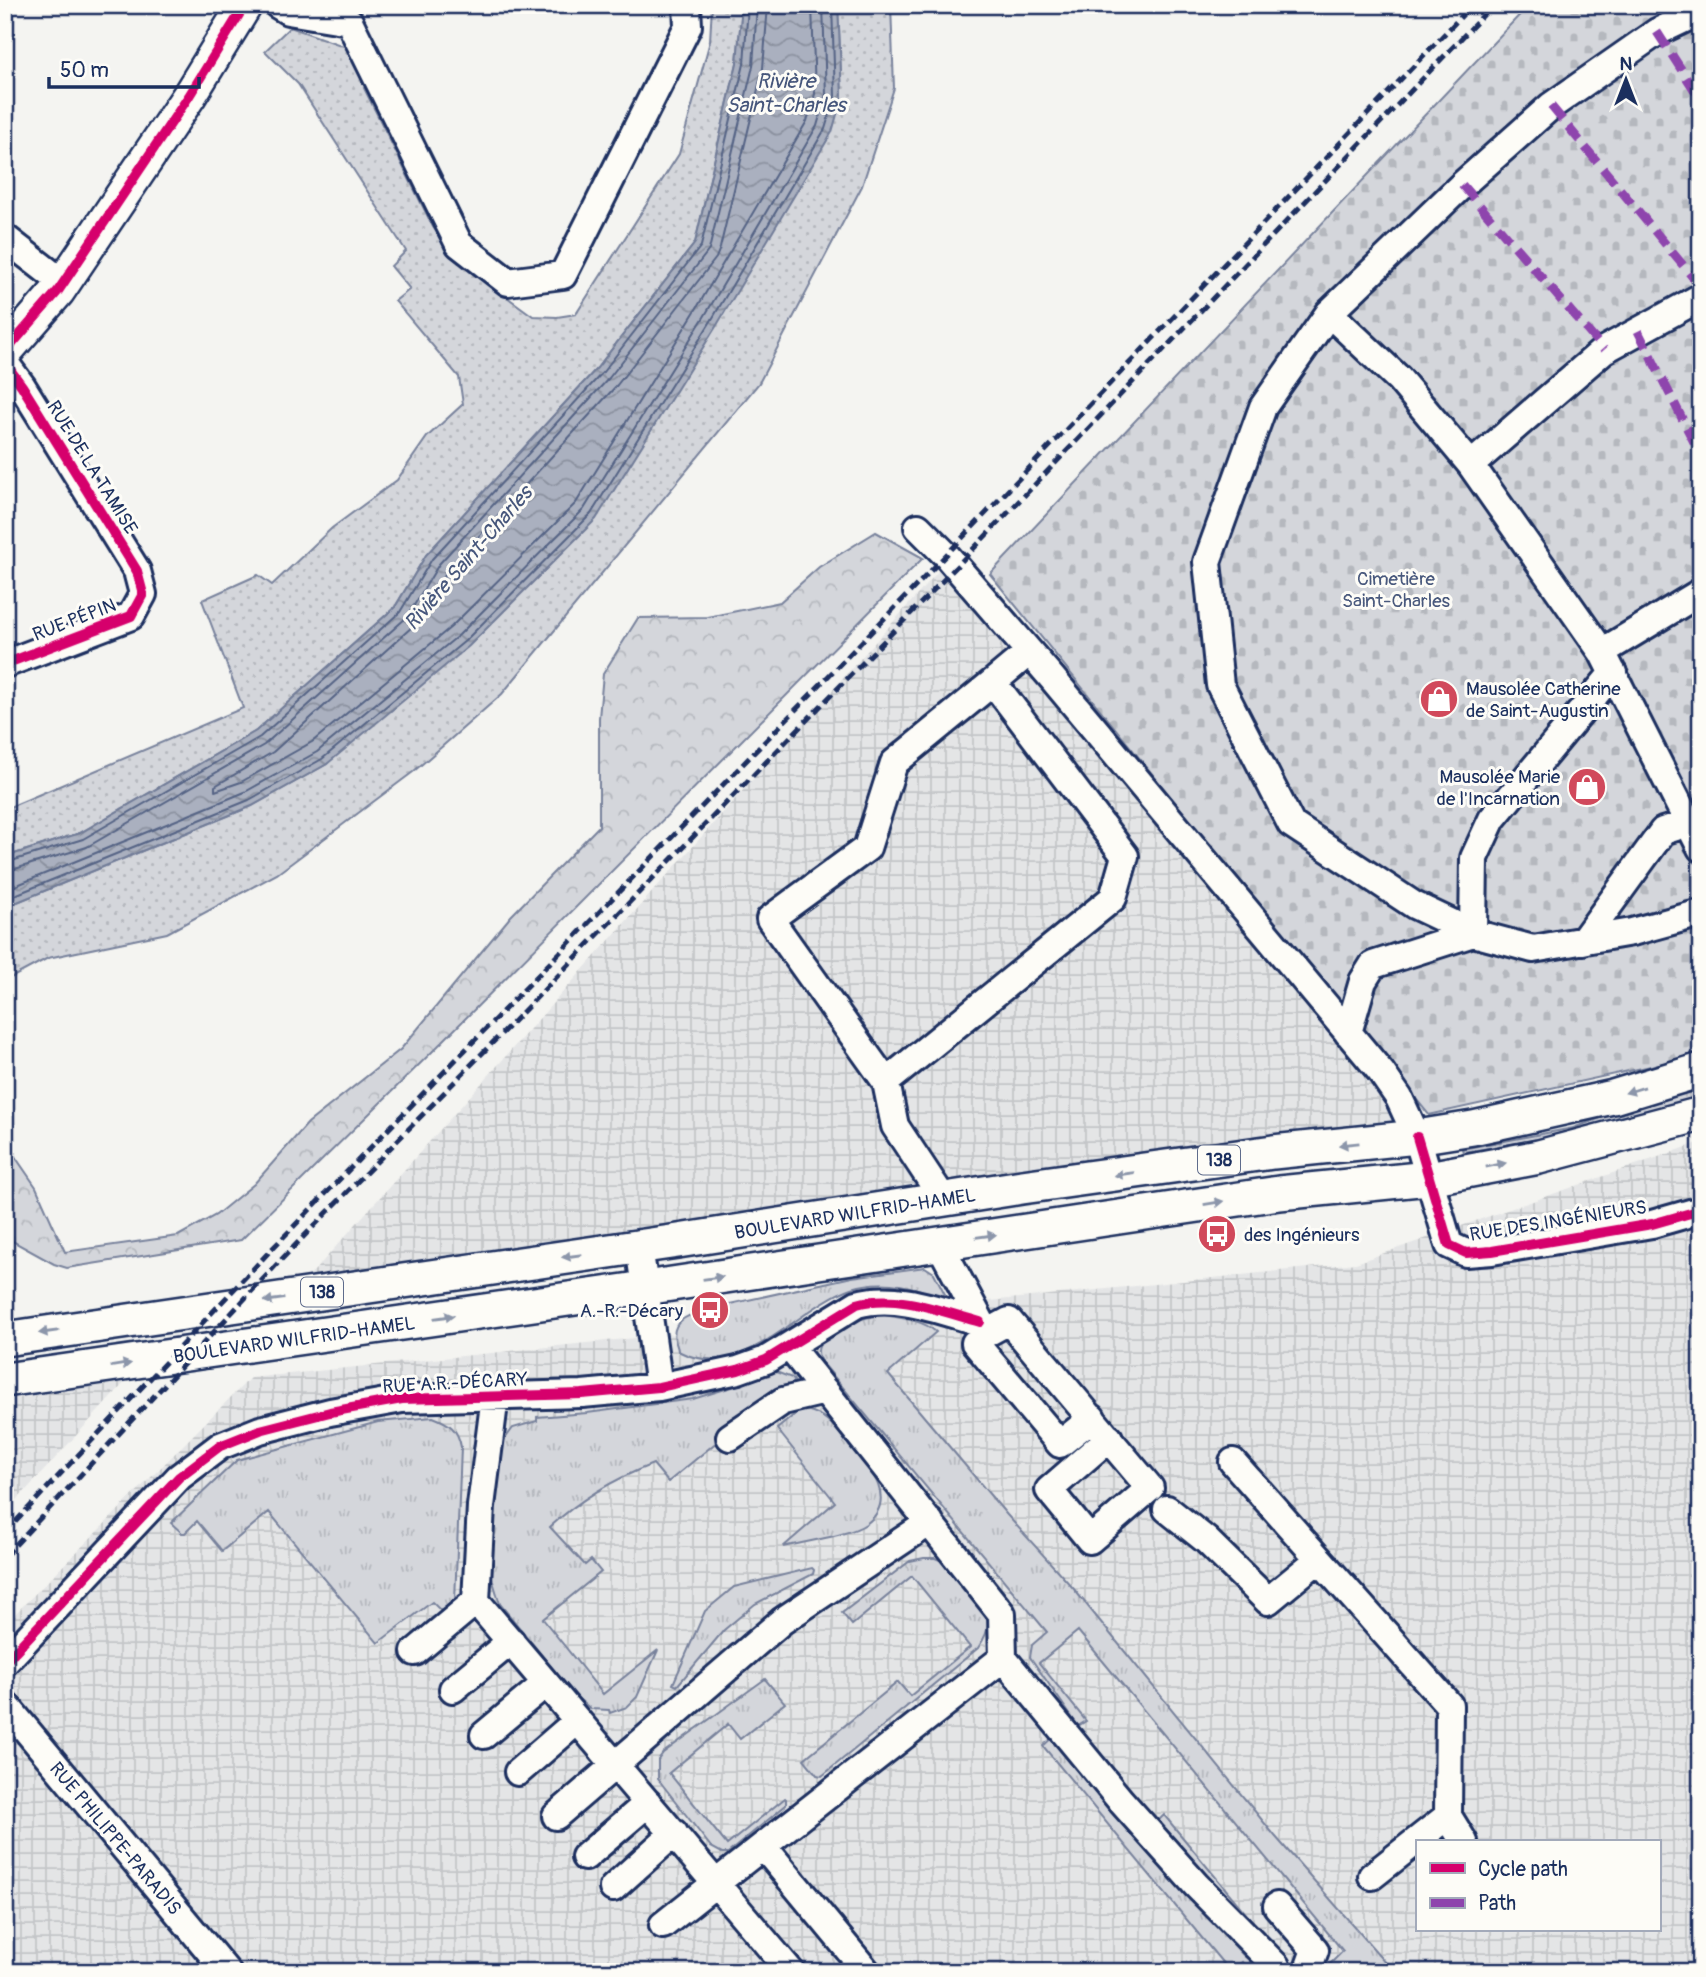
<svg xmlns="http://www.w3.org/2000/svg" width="1706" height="1977" viewBox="0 0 1706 1977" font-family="Pangolin,sans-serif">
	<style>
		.industrial { fill: url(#industrial-grid); fill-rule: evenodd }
		.grass { fill: url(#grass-tufts); stroke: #78829c; stroke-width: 2 }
		.forest { fill: url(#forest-crowns); stroke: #78829c; stroke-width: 2 }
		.cemetery { fill: url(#cemetery-stones); stroke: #78829c; stroke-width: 2 }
		.park { fill: url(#park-dots); stroke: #78829c; stroke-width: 2 }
		.water { fill: url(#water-waves); stroke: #717c98; stroke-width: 2 }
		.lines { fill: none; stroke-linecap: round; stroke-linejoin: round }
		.shore { stroke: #546385; stroke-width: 2 }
		.minor-casing { stroke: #1b2f5e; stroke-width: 32 }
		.major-casing { stroke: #1b2f5e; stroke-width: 38 }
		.minor { stroke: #fdfcf7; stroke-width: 26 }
		.major { stroke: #fdfcf7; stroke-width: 33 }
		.rail { stroke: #1b2f5e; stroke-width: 5; stroke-dasharray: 10 5; stroke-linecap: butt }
		.quiet { stroke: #8e44ad; stroke-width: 9; stroke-dasharray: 18 9; stroke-linecap: butt }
		.cycleway-casing { stroke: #fdfcf7; stroke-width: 15 }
		.cycleway { stroke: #d6006c; stroke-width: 10 }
		.oneway { fill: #8c96aa }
		.labels { text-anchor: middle; stroke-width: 6; stroke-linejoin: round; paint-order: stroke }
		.shield { fill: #fdfcf7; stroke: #5f6c8c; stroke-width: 2 }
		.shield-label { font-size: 18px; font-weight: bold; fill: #1b2f5e }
		.street-label { font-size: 19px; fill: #1b2f5e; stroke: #fdfcf7 }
		.park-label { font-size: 19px; fill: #49597d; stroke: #fdfcf7 }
		.poi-label { font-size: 19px; fill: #1b2f5e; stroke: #fdfcf7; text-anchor: start }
		.water-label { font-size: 21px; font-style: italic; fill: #46567b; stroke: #fdfcf7 }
	</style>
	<defs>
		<pattern id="industrial-grid" width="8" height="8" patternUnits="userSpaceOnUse" patternTransform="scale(1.75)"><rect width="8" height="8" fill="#e4e5e6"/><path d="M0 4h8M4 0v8" fill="none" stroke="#c3c5c8"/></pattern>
		<pattern id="grass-tufts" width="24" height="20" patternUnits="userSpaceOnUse" patternTransform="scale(1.75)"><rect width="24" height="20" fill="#d4d6db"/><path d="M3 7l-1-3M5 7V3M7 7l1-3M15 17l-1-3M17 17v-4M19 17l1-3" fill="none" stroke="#b5b8be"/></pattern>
		<pattern id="forest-crowns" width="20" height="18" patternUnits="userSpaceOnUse" patternTransform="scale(1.75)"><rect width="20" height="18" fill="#d4d6db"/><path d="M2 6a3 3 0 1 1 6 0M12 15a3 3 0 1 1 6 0" fill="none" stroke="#b5b8be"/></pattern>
		<pattern id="cemetery-stones" width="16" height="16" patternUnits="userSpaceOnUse" patternTransform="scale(1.75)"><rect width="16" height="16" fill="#d4d6db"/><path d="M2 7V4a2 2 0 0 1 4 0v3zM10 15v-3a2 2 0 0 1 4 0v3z" fill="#b5b8be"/></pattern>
		<pattern id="park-dots" width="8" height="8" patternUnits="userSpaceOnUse" patternTransform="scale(1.75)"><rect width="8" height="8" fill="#d4d6db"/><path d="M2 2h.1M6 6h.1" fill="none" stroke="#b5b8be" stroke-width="1.8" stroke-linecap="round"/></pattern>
		<pattern id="water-waves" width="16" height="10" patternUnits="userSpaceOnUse" patternTransform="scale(1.75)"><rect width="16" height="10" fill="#aab0bf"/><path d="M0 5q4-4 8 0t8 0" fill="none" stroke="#8a909e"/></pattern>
	</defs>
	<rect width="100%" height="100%" fill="#f4f4f1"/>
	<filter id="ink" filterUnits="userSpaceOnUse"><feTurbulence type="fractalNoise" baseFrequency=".0143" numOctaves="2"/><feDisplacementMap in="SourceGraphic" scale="14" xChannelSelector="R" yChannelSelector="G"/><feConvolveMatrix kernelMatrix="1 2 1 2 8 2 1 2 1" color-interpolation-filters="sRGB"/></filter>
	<g filter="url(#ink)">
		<path class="industrial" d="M943,566L1052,678L1417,1137L283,1298L315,1270Z
			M1701,1142V1972H5V1624L250,1378L1356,1263ZM1417,1842H1659V1930H1417Z
			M126,1381L5,1513V1400Z"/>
		<path class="grass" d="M1701,1082V1098C1622,1120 1544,1141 1463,1152L1462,1149L1573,1128Z
			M925,1267L934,1273L946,1296L945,1299C935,1300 929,1293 921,1290C899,1283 874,1281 852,1288C796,1307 743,1385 678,1351C678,1347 676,1344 675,1340C670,1319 693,1314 707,1309L852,1277Z
			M884,1315C901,1318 923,1320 936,1332L888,1374L1007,1515L1073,1588L1275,1836L1394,1972H1333L1328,1966L1343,1951L1078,1631L1039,1663L1086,1721L1078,1726L1030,1657L1032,1645L1047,1632L820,1360C807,1332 864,1316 884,1315Z
			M776,1372L792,1378L798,1387L757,1409L668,1482L653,1464C614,1479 581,1498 550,1527L585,1565L591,1560L601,1572L543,1619L603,1694L658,1650L637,1697L627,1707L610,1713L609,1710L591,1709L575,1696L500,1604L491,1575L499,1447L513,1428L537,1421V1417L587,1413L693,1399L745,1383L765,1373Z
			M806,1410C828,1415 837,1430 851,1446C869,1467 899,1500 866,1524C851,1535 803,1542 783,1547L835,1502L777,1429L799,1411Z
			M433,1417C449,1423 458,1429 461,1447L455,1601L453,1606L443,1613L432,1602L378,1643L269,1512L222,1551L197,1521L185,1533H182L171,1523L237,1460L378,1422Z
			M924,1558H935L945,1562C955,1574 980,1597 986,1610C992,1623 985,1638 978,1648L822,1776L817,1775L804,1759L898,1682L910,1696L970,1647L912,1576L852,1625L842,1613L910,1561Z
			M812,1568L814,1570L813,1574L755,1604L724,1630L677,1686L673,1684L705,1611L734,1587Z
			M765,1679L785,1703L740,1739L728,1724L669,1773L727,1845L785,1798L786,1799V1805L728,1853H722L711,1847L658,1779V1760L663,1753Z
			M1054,1736L1157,1862L1244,1956L1255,1965L1256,1972H1250L1242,1962L1229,1972H1221L1226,1967L1043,1746Z
			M1164,1815L1248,1916L1256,1925L1252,1928L1156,1823Z"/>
		<path class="forest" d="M876,532L923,558L438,1046L241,1240L67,1268L54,1264L5,1237V1142L36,1187L65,1252L178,1236L216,1215L254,1184L308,1123L401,1049L511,916L599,826V718L603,674L638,618L708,617L780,602L819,567Z"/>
		<path class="cemetery" d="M1529,5H1701V1055L1429,1115L990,574Z"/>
		<path class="park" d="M712,5H742L737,63L695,243L597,368L426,555L395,607L256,731L80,833L5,857V809L243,708L202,600L258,575L272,585L332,528L397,480L427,437L463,404L459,377L395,301L410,289L391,266L406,251L298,84L265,51L290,27L355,50L376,78L364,88L433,227L444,243L467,268L533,316L557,317L576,314L679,154L710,41Z
			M838,5H891L894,88L862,186L759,383L502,694L413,772L277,874L167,933L48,958L5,981V907L252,806L327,764L842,97Z"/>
		<path class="water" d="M742,5H838L842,97L832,132L717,325L596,519L469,646L327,764L252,806L5,907V857L80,833L256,731L395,607L426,555L597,368L695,243L737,63Z"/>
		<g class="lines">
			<path class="shore" d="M768,5L763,68L720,248L716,258L617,385L448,570L413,626L273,752L215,786V791L241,782L312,742L451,627L576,503L695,311L807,121L815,94L812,5
				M5,863L83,839L260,737L400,612L432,559L603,372L701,246L744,64L748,5
				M5,872L87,847L264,745L407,617L439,564L609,378L709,250L753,66L757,5
				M5,890L245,792L317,752L459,635L584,509L704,317L817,126L826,95L823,5
				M5,899L249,800L322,759L465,641L591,514L711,321L825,129L835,96L832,5"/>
			<g class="minor-casing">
				<path id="minor" d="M278,5L288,11L349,21
					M1701,11L1657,32L1551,106L1462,185L1329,313L1263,407L1207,562L1220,685L1291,824L1414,905L1473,933L1533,949L1632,932L1701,913
					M349,21L459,244L508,282L563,275L688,26L687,5
					M5,238L63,283
					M1329,313L1399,379L1471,465L1602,652L1701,848
					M5,363L22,386L137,571L143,594L131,616L5,664
					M1471,465L1604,350L1701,297
					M918,527L946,555L1052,678L1381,1072L1399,1098L1417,1137L1449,1245L1466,1253L1492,1251L1652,1224L1701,1210
					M1602,652L1701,592
					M993,682L894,763L867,848L770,919L886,1082L1113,898L1125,856L993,682L1029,652
					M1583,941L1663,831L1688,823
					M1348,1033L1363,981L1373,965L1473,933L1474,858L1492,819L1613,673
					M886,1082L895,1126L944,1200
					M939,1243L987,1333L1009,1321L1150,1488L1090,1540L1049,1490L1109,1438
					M639,1246L659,1387
					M987,1333L975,1343L1060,1444L1092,1418
					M789,1346L1002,1614L1003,1658
					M495,1396L481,1506L476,1601L791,1972
					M730,1437L783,1401L825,1391
					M1167,1509L1206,1540L1268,1601L1319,1559L1233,1462
					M1319,1559L1449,1705L1448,1816L1372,1876
					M415,1652L476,1601
					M5,1662L179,1477L220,1446L260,1430L330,1412L402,1399L582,1394L659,1387L738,1370L766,1360L857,1304C898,1293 940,1311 980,1322
					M453,1689L511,1641
					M5,1704L227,1972
					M484,1735L545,1684
					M518,1772L577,1721
					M556,1816L782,1621L930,1522
					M1448,1816L1464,1842
					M585,1857L648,1803
					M613,1888L674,1833
					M1277,1906L1315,1950L1307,1972
					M663,1925L763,1846
					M867,1972L763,1846L1003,1658L1121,1801L1196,1885L1276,1966"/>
			</g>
			<g class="major-casing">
				<path id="major" d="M5,352L58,291L189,96L245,5
					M5,1339L678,1241L1022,1187L1273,1152L1417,1137L1473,1128L1613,1097L1701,1070
					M5,1380L645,1288L1279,1193L1429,1178L1539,1157L1701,1114"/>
			</g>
			<use href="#minor" class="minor"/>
			<use href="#major" class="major"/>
			<path class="rail" d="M5,1533L268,1253L946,555L1472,5
				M5,1556L279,1262L956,567L1493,5"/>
			<path class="quiet" d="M1657,32L1701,100
				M1551,106L1701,287
				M1462,185L1604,350
				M1638,331L1701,456"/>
			<g class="cycleway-casing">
				<path id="cycleway" d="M5,352L58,291L189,96L245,5
					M5,363L22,386L137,571L143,594L131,616L5,664
					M1417,1137L1449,1245L1466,1253L1492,1251L1652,1224L1701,1210
					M5,1662L179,1477L220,1446L260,1430L330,1412L402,1399L582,1394L659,1387L738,1370L766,1360L857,1304C898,1293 940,1311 980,1322"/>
			</g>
			<use href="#cycleway" class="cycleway"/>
		</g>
		<defs><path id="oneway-solid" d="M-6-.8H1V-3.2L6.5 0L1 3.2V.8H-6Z" transform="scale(1.75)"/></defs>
		<g class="oneway">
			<use href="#oneway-solid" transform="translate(1635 1090) rotate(163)"/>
			<use href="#oneway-solid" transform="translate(1349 1144) rotate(174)"/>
			<use href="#oneway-solid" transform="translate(1496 1165) rotate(-11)"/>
			<use href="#oneway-solid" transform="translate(1124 1174) rotate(172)"/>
			<use href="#oneway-solid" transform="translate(1214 1203) rotate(-9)"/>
			<use href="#oneway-solid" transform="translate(986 1236) rotate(-8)"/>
			<use href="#oneway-solid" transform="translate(572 1256) rotate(172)"/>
			<use href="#oneway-solid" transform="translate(713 1278) rotate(-8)"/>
			<use href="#oneway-solid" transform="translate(274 1300) rotate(172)"/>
			<use href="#oneway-solid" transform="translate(444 1317) rotate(-8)"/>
			<use href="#oneway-solid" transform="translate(49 1332) rotate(172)"/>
			<use href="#oneway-solid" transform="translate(121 1365) rotate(-9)"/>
		</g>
	</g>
	<defs>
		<g id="shop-disc" transform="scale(2.0125)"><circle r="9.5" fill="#d1495b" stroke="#fdfcf7"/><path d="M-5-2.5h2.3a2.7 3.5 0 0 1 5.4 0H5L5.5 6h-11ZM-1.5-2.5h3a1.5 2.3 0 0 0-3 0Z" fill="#fff"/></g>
		<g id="bus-disc" transform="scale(2.0125)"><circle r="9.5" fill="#d1495b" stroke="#fdfcf7"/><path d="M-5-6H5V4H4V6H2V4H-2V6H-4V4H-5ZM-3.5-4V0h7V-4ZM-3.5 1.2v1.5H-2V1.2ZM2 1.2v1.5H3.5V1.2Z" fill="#fff"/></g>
	</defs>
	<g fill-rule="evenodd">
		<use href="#shop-disc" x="1439" y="699"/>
		<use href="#shop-disc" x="1587" y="787"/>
		<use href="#bus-disc" x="1217" y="1234"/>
		<use href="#bus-disc" x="710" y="1310"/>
	</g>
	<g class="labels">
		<g class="shield">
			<rect x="1198" y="1145.5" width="42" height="29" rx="5"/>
			<rect x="301" y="1277.5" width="42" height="29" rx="5"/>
		</g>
		<g class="shield-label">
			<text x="1219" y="1166">138</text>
			<text x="322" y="1298">138</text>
		</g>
		<g class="street-label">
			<text transform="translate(93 467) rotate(58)" y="7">RUE DE LA TAMISE</text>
			<text transform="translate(74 619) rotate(-21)" y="7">RUE PÉPIN</text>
			<text transform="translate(855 1213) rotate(-9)" y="7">BOULEVARD WILFRID-HAMEL</text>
			<text transform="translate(1558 1220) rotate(-9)" y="7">RUE DES INGÉNIEURS</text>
			<text transform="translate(294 1339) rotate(-8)" y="7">BOULEVARD WILFRID-HAMEL</text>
			<text transform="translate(455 1382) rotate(-3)" y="7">RUE A.R.-DÉCARY</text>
			<text transform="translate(116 1838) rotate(50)" y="7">RUE PHILIPPE-PARADIS</text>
		</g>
		<g class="park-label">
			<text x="1396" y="585">Cimetière<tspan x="1396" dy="22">Saint-Charles</tspan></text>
		</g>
		<g class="poi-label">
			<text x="1466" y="695">Mausolée Catherine<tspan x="1466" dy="22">de Saint-Augustin</tspan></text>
			<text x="1560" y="783" text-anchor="end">Mausolée Marie<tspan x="1560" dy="22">de l'Incarnation</tspan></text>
			<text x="1244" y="1241">des Ingénieurs</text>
			<text x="683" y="1317" text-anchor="end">A.-R.-Décary</text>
		</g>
		<g class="water-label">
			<text x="786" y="88">Rivière<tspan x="786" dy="24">Saint-Charles</tspan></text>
			<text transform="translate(468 558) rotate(-49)" y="7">Rivière Saint-Charles</text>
		</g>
	</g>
	<rect width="1706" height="1977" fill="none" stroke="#fdfcf7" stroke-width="28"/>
	<rect x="14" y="14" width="1678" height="1949" fill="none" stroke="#1b2f5e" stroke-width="2.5" filter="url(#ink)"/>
	<rect x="1416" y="1840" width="245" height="91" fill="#fdfcf7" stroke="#a3aaba" stroke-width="2"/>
	<rect x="1430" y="1863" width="35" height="10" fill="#d6006c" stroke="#a3aaba" stroke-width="2"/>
	<text x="1478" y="1876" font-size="21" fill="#1b2f5e">Cycle path</text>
	<rect x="1430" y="1898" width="35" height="10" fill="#8e44ad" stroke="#a3aaba" stroke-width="2"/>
	<text x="1478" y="1910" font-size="21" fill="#1b2f5e">Path</text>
	<g transform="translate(1626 80)" stroke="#fdfcf7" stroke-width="5" paint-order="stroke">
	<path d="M0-5L12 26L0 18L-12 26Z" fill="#1b2f5e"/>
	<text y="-10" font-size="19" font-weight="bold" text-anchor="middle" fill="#1b2f5e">N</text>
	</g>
	<path d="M49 77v10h150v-10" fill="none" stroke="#1b2f5e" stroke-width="3.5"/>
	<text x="60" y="77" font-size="21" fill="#1b2f5e" stroke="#fdfcf7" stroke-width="5" paint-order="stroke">50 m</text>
</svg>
